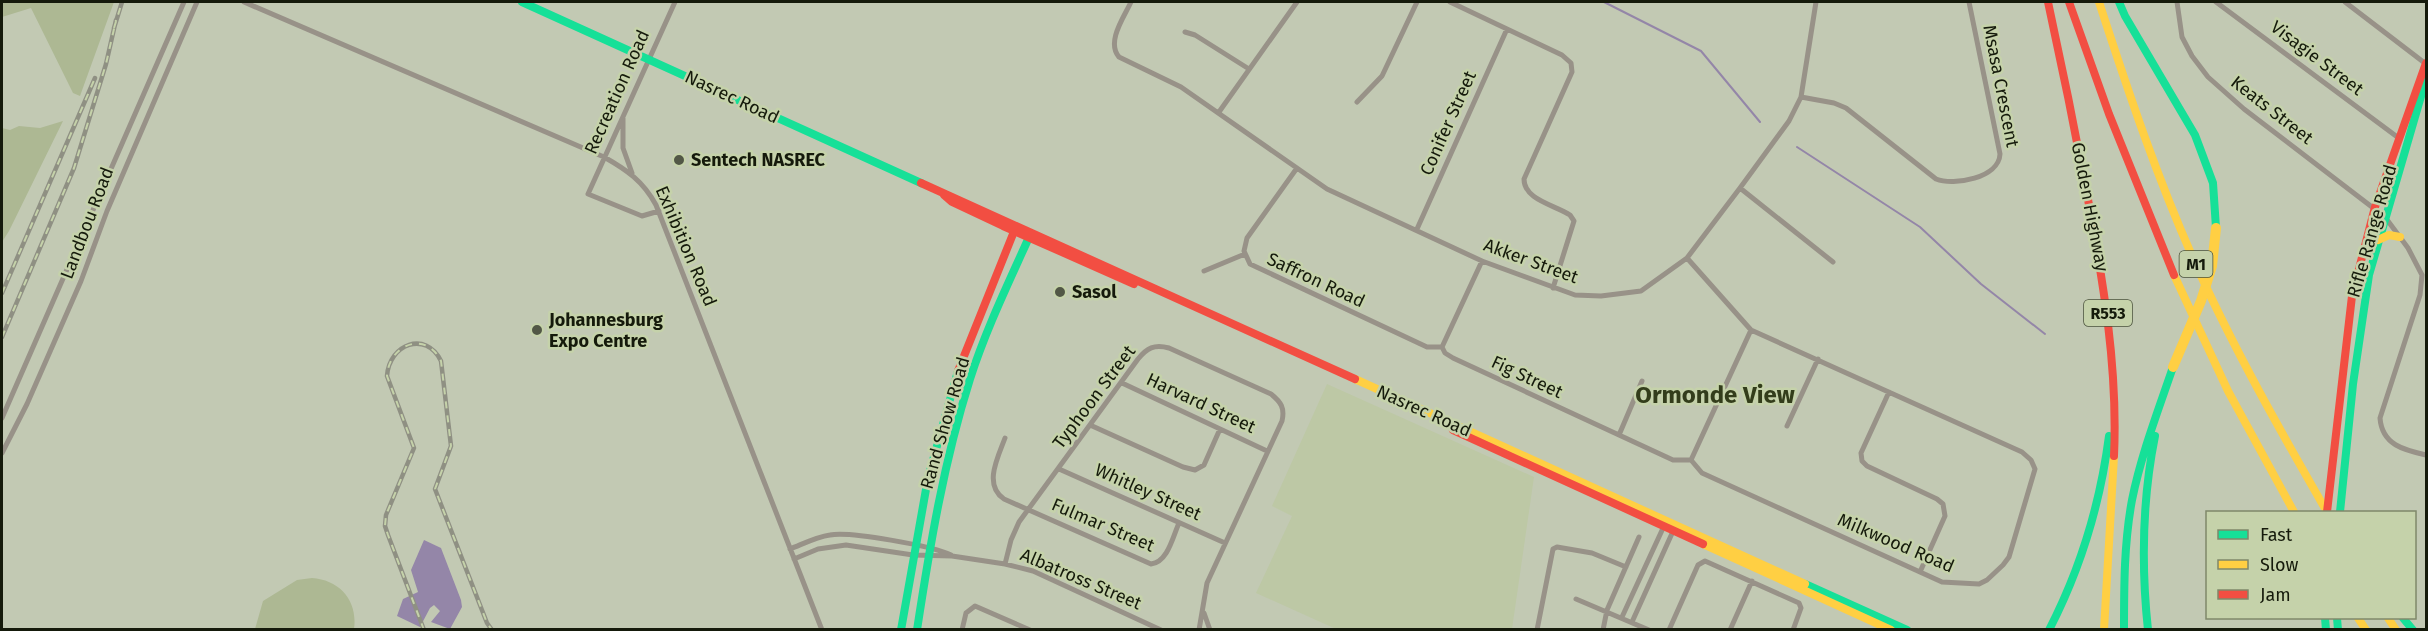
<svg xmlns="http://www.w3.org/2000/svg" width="2428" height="631" viewBox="0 0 2428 631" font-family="'Fira Sans',sans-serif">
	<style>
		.built { fill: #bdc8a5 }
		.green { fill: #adb893 }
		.water { fill: #9486a8 }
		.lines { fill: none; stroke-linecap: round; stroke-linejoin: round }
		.stream { stroke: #9486a8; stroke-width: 2 }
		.street { stroke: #989288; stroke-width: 5 }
		.fast { stroke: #16e098; stroke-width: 8 }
		.slow { stroke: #ffcf43; stroke-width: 8 }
		.jam { stroke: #f24e42; stroke-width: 8 }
		.rail-casing { stroke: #8f9083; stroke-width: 4.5 }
		.rail { stroke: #c5d2aa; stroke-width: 2; stroke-dasharray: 7; stroke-linecap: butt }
		.slow-bridge { stroke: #ffcf43; stroke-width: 10 }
		.poi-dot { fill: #525746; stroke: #c5d2aa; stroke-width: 2 }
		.labels { text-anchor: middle; stroke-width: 5; stroke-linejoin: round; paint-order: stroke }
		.shield { fill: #c5d2aa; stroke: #4a513b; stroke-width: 1.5 }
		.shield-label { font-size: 16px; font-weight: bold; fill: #151a0b }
		.street-label { font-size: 18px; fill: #151a0b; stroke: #c5d2aa }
		.poi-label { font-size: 18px; font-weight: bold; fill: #151a0b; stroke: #c5d2aa; text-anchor: start }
		.district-label { font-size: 24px; font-weight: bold; fill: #333d1b; stroke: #c5d2aa }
	</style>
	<rect width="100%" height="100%" fill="#c2c9b3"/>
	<path class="built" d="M1327,384L1534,477L1512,629H1336L1256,593L1292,516L1272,506Z"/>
	<path class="green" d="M2,2H114L80,96L73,93L31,8L2,17Z
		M63,121L9,231L2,242V128L10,130L19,126L40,128Z
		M312,578C340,580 358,601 354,629H255L263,601L297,580Z"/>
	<path class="water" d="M424,540L441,548L461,600L462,607L450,629L431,622L440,611L434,605L430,608L420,627L397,616L403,599L418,592L411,570Z"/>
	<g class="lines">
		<path class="stream" d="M1604,2L1701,51L1760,122
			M1797,147L1920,227L1981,284L2045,334"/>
		<path class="street" d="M244,2L604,157C627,170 643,181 656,205L822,630
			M1131,2C1124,17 1106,42 1119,57L1181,87L1327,189L1482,261L1575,295L1601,296L1641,291L1687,258L1740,188L1789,121L1801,97L1816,2
			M1450,2L1562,55L1571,63L1572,72L1524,179C1524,200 1555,205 1570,215L1574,221L1553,288
			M2177,2L2182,37L2192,56L2208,77L2244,109L2385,217L2408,248L2422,275L2420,295L2380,418C2382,445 2404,450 2426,455
			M2216,2L2400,139
			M2345,2L2426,64
			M1185,32L1195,35L1249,69
			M1801,97L1834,103L1846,108L1936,179C1954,186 1999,178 2000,154L1969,2
			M1357,102L1382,76L1417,2
			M1219,112L1297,2
			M623,118V148L632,173
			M1297,168L1247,238L1244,251L1250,264L1427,347H1442
			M1740,188L1833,262
			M659,211L642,216L588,194L675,2
			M1417,229L1507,29
			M1687,258L1751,330L2022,452L2031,460L2035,469L2009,557L2003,565L1987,580L1979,584L1942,582L1702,473L1691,460
			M1204,271L1245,254
			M1442,347L1445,353L1453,358L1673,460H1691
			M1442,347L1482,261
			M1122,383L1267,451
			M1889,392L1861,453L1862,461L1867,466L1937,499L1943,504L1945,516L1920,572
			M2,418L184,2
			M1090,425L1183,467L1195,470L1204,465L1220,429
			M1787,426L1818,359
			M1619,435L1642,381
			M1005,438C998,457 983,485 1004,499L1151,564C1168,562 1173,536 1179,523
			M2,453L27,404L81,281L107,211L197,2
			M1691,460L1751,330
			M1059,469L1225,543
			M790,549C803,544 816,537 830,535C849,531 933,546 951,555
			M794,559L818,549L846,545L913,555L952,556L1005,564L1033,571L1161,630
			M1005,564L1011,540L1019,522L1138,359C1147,348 1154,344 1169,348L1271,394C1281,402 1285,408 1282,421L1207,583L1199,630
			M1576,599L1649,630
			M1204,613L1210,630
			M1622,617L1664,526
			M1632,622L1674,529
			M962,630L966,613L975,606L1030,630
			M1537,630L1553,549L1557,547L1592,553L1626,567
			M1603,630L1607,610L1639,537
			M1669,630L1698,565L1705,561L1799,603L1801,608L1793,630
			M1730,630L1752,581"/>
		<path class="fast" d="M522,2L921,183
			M2119,2L2125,16L2195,135L2213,183L2216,228
			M2340,512L2353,384L2369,275L2426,79
			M1805,584L1907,630
			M2325,618L2326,630
			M2337,618L2338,630
			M2403,618L2413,630
			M901,630L928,478L958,371
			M917,630C930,545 944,461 970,379C986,329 1009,282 1030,235
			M2049,630C2081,568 2100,505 2109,436
			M2124,630C2124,587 2124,543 2132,500C2141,455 2158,411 2173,367
			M2148,630C2141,564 2142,501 2155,436"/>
		<path class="slow" d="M2099,2C2128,91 2158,181 2197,267C2235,351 2281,432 2327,512
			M2378,240L2389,235L2400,237
			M2174,275L2228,391L2294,512
			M1355,379L1805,584
			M1703,544L1891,630
			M2358,618L2366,630
			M2388,618L2396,630
			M2104,630L2114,456"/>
		<path class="jam" d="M2048,2C2062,66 2075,130 2087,194C2103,281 2118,367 2114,456
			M2069,2L2109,114L2174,275
			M921,183L1355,379
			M944,195L952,202L1003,226L1134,284
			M958,371L1015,229
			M1453,430L1703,544
			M2327,512L2352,296L2375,207L2426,63"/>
		<g class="rail-casing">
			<path id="rail" d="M114,28L122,2
				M2,293L95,78
				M2,337L74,168L106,64L116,20
				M424,630L388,535L385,526L386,515L414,448L387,376C389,344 426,330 441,361L451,446L435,489L487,623L492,630"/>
		</g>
		<use href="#rail" class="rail"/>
		<path class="slow-bridge" d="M2173,367L2201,301L2212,266L2216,228"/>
	</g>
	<g class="poi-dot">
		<circle cx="679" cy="160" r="6"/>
		<circle cx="1060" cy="292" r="6"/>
		<circle cx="537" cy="330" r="6"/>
	</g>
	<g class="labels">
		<g class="shield">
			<rect x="2179.5" y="251" width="33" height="26" rx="4.5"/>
			<rect x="2084" y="300" width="48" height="26" rx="4.5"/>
		</g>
		<g class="shield-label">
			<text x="2196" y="270">M1</text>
			<text x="2108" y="319">R553</text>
		</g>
		<g class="street-label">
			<text transform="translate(2317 58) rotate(37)" y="6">Visagie Street</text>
			<text transform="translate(2001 86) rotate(79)" y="6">Msasa Crescent</text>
			<text transform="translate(617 92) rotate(-66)" y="6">Recreation Road</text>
			<text transform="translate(732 97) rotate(25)" y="6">Nasrec Road</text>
			<text transform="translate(2272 110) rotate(38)" y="6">Keats Street</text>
			<text transform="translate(1448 123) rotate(-66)" y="6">Conifer Street</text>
			<text transform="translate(2090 207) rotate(79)" y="6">Golden Highway</text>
			<text transform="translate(87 223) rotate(-69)" y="6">Landbou Road</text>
			<text transform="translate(2372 231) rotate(-74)" y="6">Rifle Range Road</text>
			<text transform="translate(686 246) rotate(67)" y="6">Exhibition Road</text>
			<text transform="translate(1531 261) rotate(20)" y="6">Akker Street</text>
			<text transform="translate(1316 280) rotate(25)" y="6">Saffron Road</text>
			<text transform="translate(1527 377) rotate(25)" y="6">Fig Street</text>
			<text transform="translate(1094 397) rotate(-53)" y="6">Typhoon Street</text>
			<text transform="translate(1201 403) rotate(25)" y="6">Harvard Street</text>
			<text transform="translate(1424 411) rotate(24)" y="6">Nasrec Road</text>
			<text transform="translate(945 423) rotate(-74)" y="6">Rand Show Road</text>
			<text transform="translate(1148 492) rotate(24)" y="6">Whitley Street</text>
			<text transform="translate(1103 525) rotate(23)" y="6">Fulmar Street</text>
			<text transform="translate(1896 543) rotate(23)" y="6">Milkwood Road</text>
			<text transform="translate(1081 579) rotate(23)" y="6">Albatross Street</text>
		</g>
		<g class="poi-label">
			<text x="691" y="166">Sentech NASREC</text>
			<text x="1072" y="298">Sasol</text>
			<text x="549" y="326">Johannesburg<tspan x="549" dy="21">Expo Centre</tspan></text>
		</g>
		<g class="district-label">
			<text x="1715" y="403">Ormonde View</text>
		</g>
	</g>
	<rect width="2428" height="631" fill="none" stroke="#151a0b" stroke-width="6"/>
	<rect x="2206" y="511" width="210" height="108" fill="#c5d2aa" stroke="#7f886a" stroke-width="1.5"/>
	<rect x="2218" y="530" width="30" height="9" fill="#16e098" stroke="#7f886a" stroke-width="1.5"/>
	<text x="2260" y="541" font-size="18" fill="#151a0b">Fast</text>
	<rect x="2218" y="560" width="30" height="9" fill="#ffcf43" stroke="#7f886a" stroke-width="1.5"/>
	<text x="2260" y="571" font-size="18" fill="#151a0b">Slow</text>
	<rect x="2218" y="590" width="30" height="9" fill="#f24e42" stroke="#7f886a" stroke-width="1.5"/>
	<text x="2260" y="601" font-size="18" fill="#151a0b">Jam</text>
</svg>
